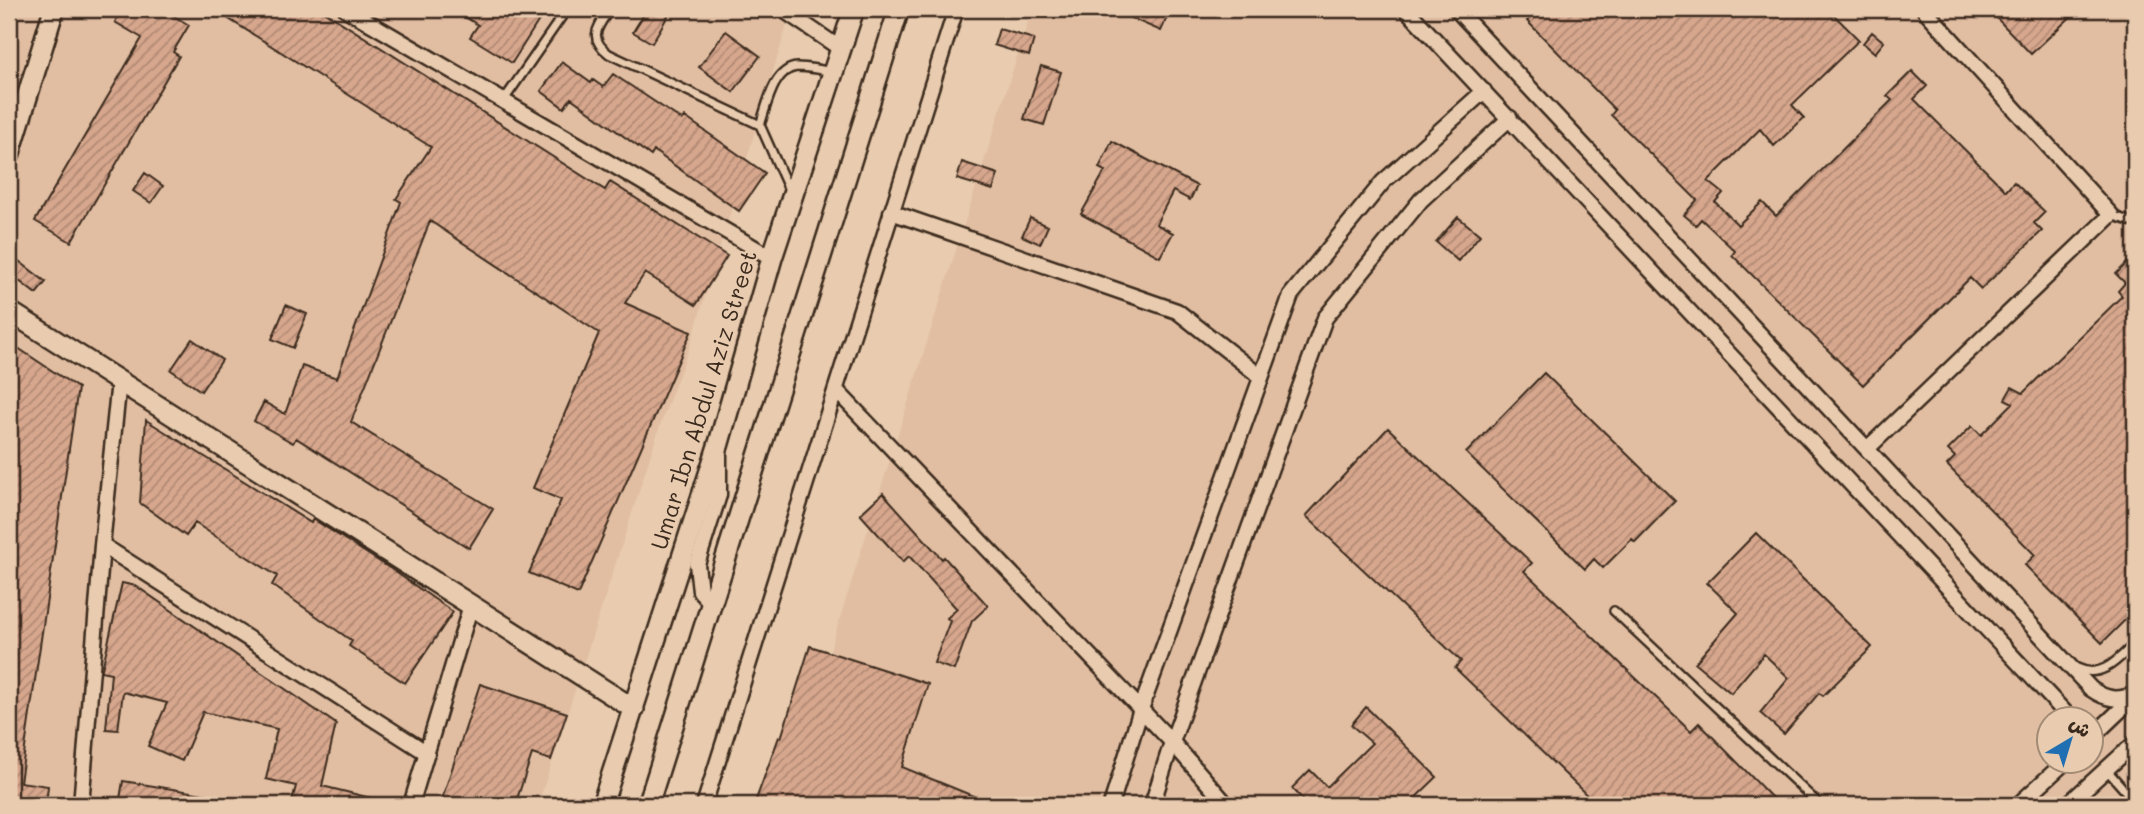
<svg xmlns="http://www.w3.org/2000/svg" width="2144" height="814" viewBox="0 0 2144 814" font-family="Mali,'Playpen Sans Arabic',sans-serif">
	<style>
		.built { fill: #e1bea2; fill-rule: evenodd }
		.building { fill: url(#building-hatch); stroke: #3b2a1e; stroke-width: 2 }
		.lines { fill: none; stroke-linecap: round; stroke-linejoin: round }
		.lane-casing { stroke: #3b2a1e; stroke-width: 12 }
		.street-casing { stroke: #3b2a1e; stroke-width: 19 }
		.secondary-casing { stroke: #3b2a1e; stroke-width: 24 }
		.lane { stroke: #e9ccaf; stroke-width: 7 }
		.street { stroke: #e9ccaf; stroke-width: 14 }
		.secondary { stroke: #e9ccaf; stroke-width: 19 }
		.labels { text-anchor: middle; stroke-width: 5; stroke-linejoin: round; paint-order: stroke }
		.street-label { font-size: 23px; fill: #3b2a1e; stroke: #e9ccaf }
	</style>
	<defs>
		<pattern id="building-hatch" width="6" height="6" patternUnits="userSpaceOnUse" patternTransform="scale(1.75)"><rect width="6" height="6" fill="#d7a78d"/><path d="M-1 1l2-2M0 6l6-6M5 7l2-2" fill="none" stroke="#b08873"/></pattern>
	</defs>
	<rect width="100%" height="100%" fill="#e9ccaf"/>
	<filter id="ink" filterUnits="userSpaceOnUse"><feTurbulence type="fractalNoise" baseFrequency=".0143" numOctaves="2"/><feDisplacementMap in="SourceGraphic" scale="14" xChannelSelector="R" yChannelSelector="G"/><feConvolveMatrix kernelMatrix="1 2 1 2 8 2 1 2 1" color-interpolation-filters="sRGB"/></filter>
	<g filter="url(#ink)">
		<path class="built" d="M9,9H792L691,343L661,423L538,805H9Z
			M1032,9H2135V805H781ZM2050,720H2092V762H2050Z"/>
		<path class="building" d="M121,9L131,13L134,9H162L189,25L173,52L179,56L71,242L35,221L142,38L115,22Z
			M213,9H320L605,190L610,182L727,256L696,305L645,273L625,303L691,332L578,594L529,573L561,500L533,488L599,333L430,221L351,422L493,509L469,548L296,438L293,443L254,421L264,402L285,414L302,366L337,378L401,202L396,199L431,147Z
			M452,9H546L512,63L470,37L478,25Z
			M647,9H672L652,43L633,32Z
			M1110,9H1171L1161,31Z
			M1539,9H1828L1859,40L1792,105L1804,118L1774,146L1760,129L1708,181L1723,193L1715,202L1738,225L1762,202L1776,216L1892,100L1887,96L1912,71L1927,86L1914,99L2006,191L2014,182L2045,212L2034,223L2042,231L1981,289L1970,278L1863,385L1732,255L1735,251L1701,219L1696,225L1684,215L1697,200L1611,115L1615,110L1527,21Z
			M1988,9H2079L2031,54Z
			M999,29L1034,39L1029,56L994,45Z
			M726,31L760,56L733,92L699,67Z
			M1872,32L1884,42L1875,53L1863,43Z
			M562,62L591,83L593,80L603,87L613,74L682,120L685,117L765,173L739,211L654,151L651,156L571,98L564,108L541,91Z
			M1041,66L1061,72L1044,125L1024,119Z
			M1112,141L1197,186L1190,200L1173,191L1156,224L1173,233L1160,257L1081,214L1105,171L1099,168Z
			M962,162L998,174L993,190L957,179Z
			M145,173L163,186L151,203L133,191Z
			M1458,217L1480,235L1458,261L1436,242Z
			M1030,218L1048,226L1040,244L1022,236Z
			M2135,255V610L2102,643L2025,565L2035,555L1947,465L1955,457L1948,450L1972,426L1981,435L2013,403L2005,399L2012,387L2023,393L2122,296L2118,291L2125,283L2116,274Z
			M15,258L46,282L36,294L9,273V266Z
			M286,305L307,314L293,348L272,339Z
			M192,339L222,360L201,391L171,370Z
			M9,342L78,388L20,782L48,786L46,805H9Z
			M1544,373L1675,501L1635,542L1632,539L1603,568L1594,559L1585,569L1466,453Z
			M146,420L311,523L313,519L394,571L453,612L405,683L349,646L352,641L272,585L277,576L195,523L186,536L140,503Z
			M1388,428L1532,563L1524,571L1691,731L1699,723L1779,805H1597L1455,668L1461,661L1306,516Z
			M883,493L942,559L944,557L988,606L972,621L954,670L934,663L950,621L947,618L957,609L909,556L903,562L860,514Z
			M1756,533L1872,647L1823,696L1819,693L1784,734L1760,713L1789,678L1764,654L1731,693L1695,663L1738,613L1707,583Z
			M122,583L136,586L336,724L322,786L379,800L378,805H291L296,786L266,779L277,729L203,712L182,761L148,746L167,703L123,692L118,730L106,729L111,673L101,671L102,669Z
			M810,646L928,684L902,767L995,805H754L779,737L781,738Z
			M480,684L567,713L551,760L532,754L515,805H502L479,797L476,805H440Z
			M1366,707L1437,777L1408,805H1308L1292,788L1310,770L1327,787L1372,743L1351,725Z
			M123,781L222,797V805H119Z"/>
		<g class="lines">
			<g class="lane-casing">
				<path id="lane" d="M610,9C598,27 587,37 609,54L760,125L789,190
					M504,100L567,9
					M760,125C767,106 773,69 797,67C808,67 820,70 831,71
					M2111,215L2135,223
					M1614,611L1820,805
					M2077,668C2102,680 2118,659 2135,643
					M2106,769L2135,802"/>
			</g>
			<g class="street-casing">
				<path id="street" d="M346,9L772,258
					M782,9L841,49
					M1406,9L2072,720
					M1456,9L2091,689C2107,700 2118,701 2135,694
					M891,212L1177,311L1261,377
					M836,390L1172,742L1227,805
					M1868,448L2111,215L1924,9
					M102,545L427,753
					M711,603L700,591L697,564L719,495V455
					M2092,737L2134,697
					M81,805L102,545L119,381
					M411,805L471,605
					M704,805L956,9
					M1111,805L1141,709L1291,295L1383,182L1484,91
					M1152,805L1172,742L1325,318L1421,200L1510,118
					M2018,805L2065,762
					M2067,805L2135,743"/>
			</g>
			<g class="secondary-casing">
				<path id="secondary" d="M9,156L54,9
					M9,311L634,709
					M602,805L719,443L772,258L854,9
					M648,805L899,9"/>
			</g>
			<use href="#lane" class="lane"/>
			<use href="#street" class="street"/>
			<use href="#secondary" class="secondary"/>
		</g>
	</g>
	<g class="labels">
		<g class="street-label">
			<text transform="translate(704 400) rotate(-73)" y="8">Umar Ibn Abdul Aziz Street</text>
		</g>
	</g>
	<rect width="2144" height="814" fill="none" stroke="#e9ccaf" stroke-width="35"/>
	<rect x="18" y="18" width="2109" height="779" fill="none" stroke="#3b2a1e" stroke-width="2.5" filter="url(#ink)"/>
	<g transform="translate(2070 740) rotate(38)"><circle r="33" fill="#e9ccaf" stroke="#a38b75" stroke-width="2"/>
	<path d="M0-5L12 26L0 18L-12 26Z" fill="#1f6fb2"/>
	<text y="-10" font-size="19" font-weight="bold" text-anchor="middle" fill="#3b2a1e">ش</text>
	</g>
</svg>
